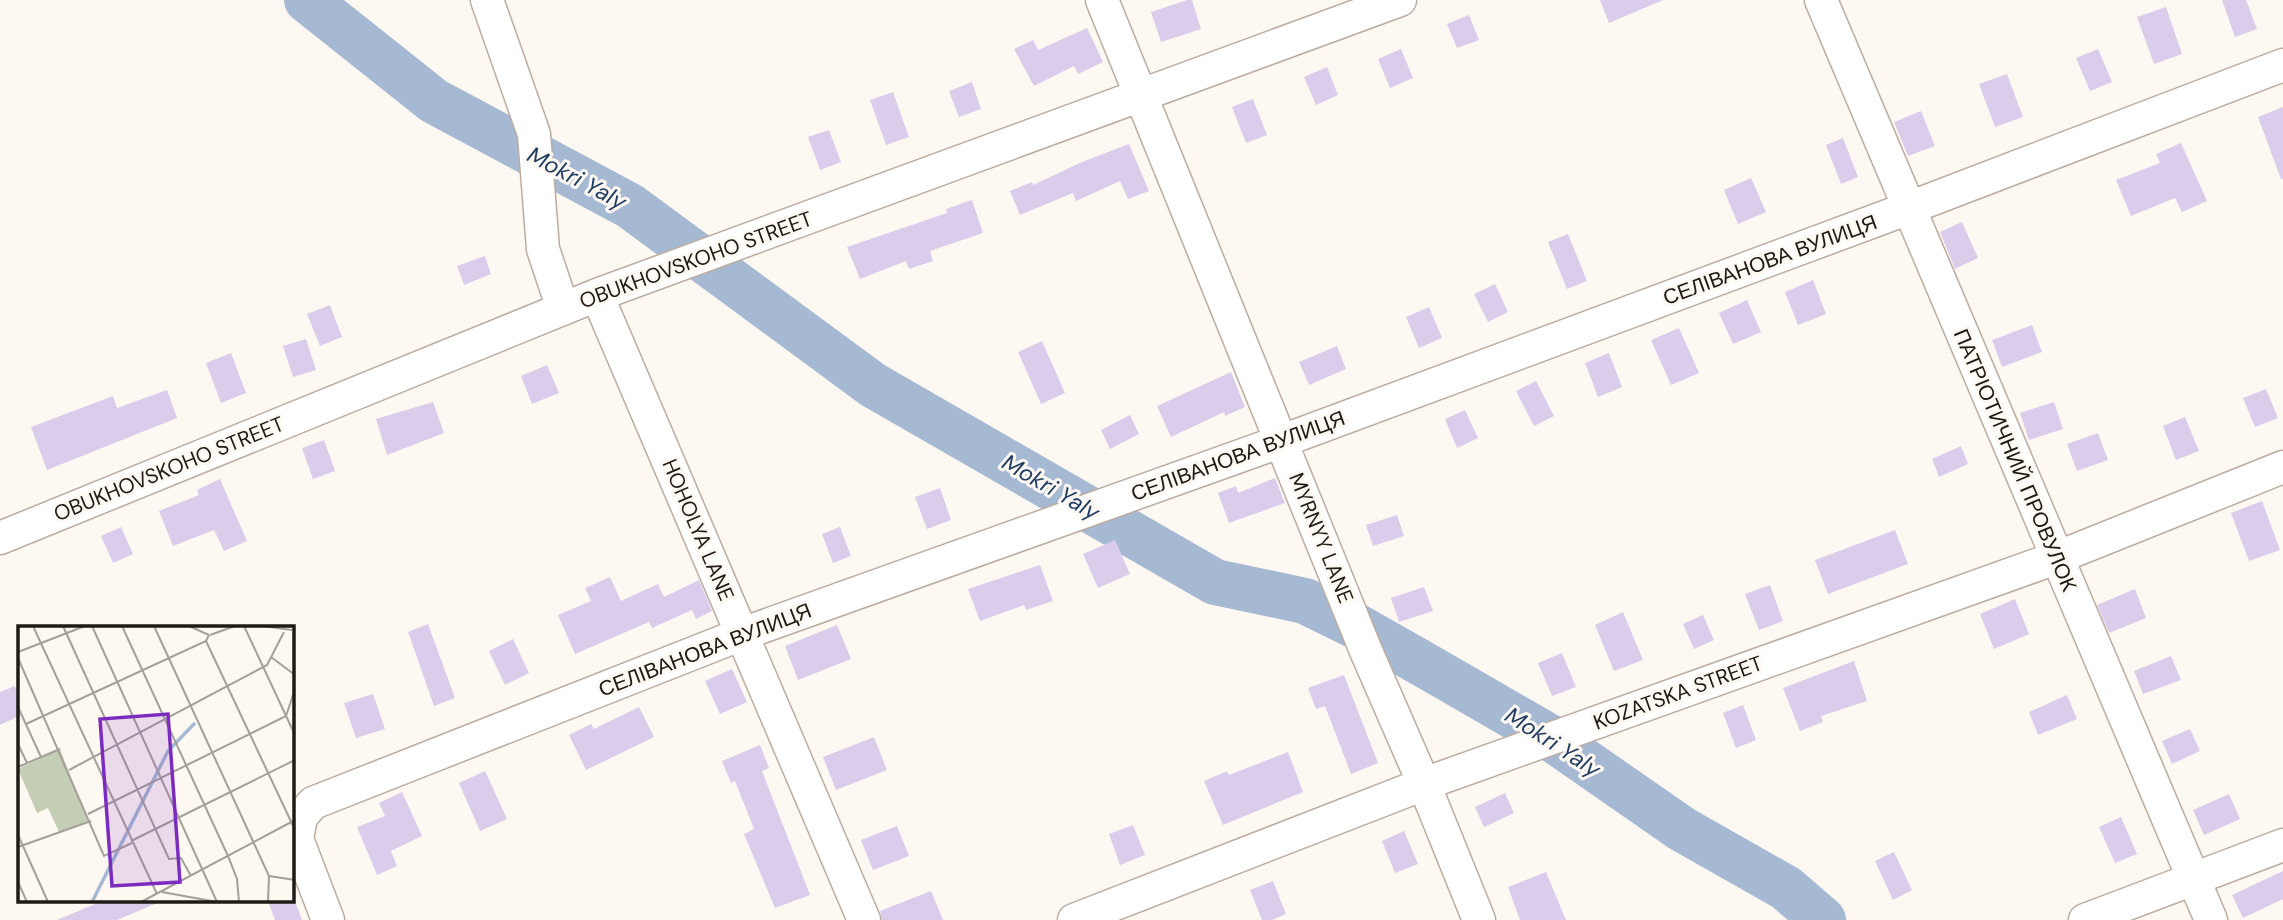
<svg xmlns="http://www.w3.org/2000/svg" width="2283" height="920" viewBox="0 0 2283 920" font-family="'DM Sans',sans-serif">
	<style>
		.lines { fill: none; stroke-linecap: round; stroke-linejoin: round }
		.river { stroke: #a6b9d3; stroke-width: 46 }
		.building { fill: #d9cdeb }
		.minor-casing { stroke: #bcaca0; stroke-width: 35 }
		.minor { stroke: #fff; stroke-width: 32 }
		.labels { text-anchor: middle; stroke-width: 6; stroke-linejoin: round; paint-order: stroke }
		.street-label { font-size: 21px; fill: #1f1a15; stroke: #fef8f2 }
		.water-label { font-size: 23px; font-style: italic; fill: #233e64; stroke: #fef8f2 }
		.inset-river { fill: none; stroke: #a6b9d3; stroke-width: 3.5 }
		.inset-road { fill: none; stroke: #a59f9a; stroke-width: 2 }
		.view { fill: #7b2cbf; fill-opacity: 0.15; stroke: #7b2cbf; stroke-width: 3.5 }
		.inset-edge { fill: none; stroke: #1f1a15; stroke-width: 3.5 }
	</style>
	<rect width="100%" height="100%" fill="#fef8f2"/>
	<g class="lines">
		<path class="river" d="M307,0L434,101L630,206L873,385L1215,582L1305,601L1356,626L1423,664L1551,738L1682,829L1786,888L1823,920"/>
	</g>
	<path class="building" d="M1187,0H1192L1201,29L1161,42L1151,12Z
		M1600,0H1663L1609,23Z
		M2222,0H2246L2257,29L2235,37Z
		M2166,7L2182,54L2154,64L2137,17Z
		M1469,15L1479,40L1457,48L1447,24Z
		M1087,28L1103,62L1078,74L1074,66L1034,86L1014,49L1033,40L1038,50Z
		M1401,49L1413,78L1390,88L1378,59Z
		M2098,49L2112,82L2090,91L2076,58Z
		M1327,67L1338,95L1316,105L1304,77Z
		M2007,74L2023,117L1995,127L1979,84Z
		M972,82L981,109L959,117L949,91Z
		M893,92L909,137L886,145L870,100Z
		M1253,99L1267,135L1246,143L1232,107Z
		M2283,107V179H2281L2258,117Z
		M1921,111L1935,146L1908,156L1894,122Z
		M829,130L841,162L820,170L808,137Z
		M1843,138L1858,177L1841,184L1826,145Z
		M2181,143L2207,201L2182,212L2175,198L2131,216L2116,180L2160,163L2156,154Z
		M1129,144L1149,191L1128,199L1120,181L1076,201L1073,193L1020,215L1010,191L1032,182L1033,185L1082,162Z
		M1751,178L1766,212L1738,224L1724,190Z
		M972,200L983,233L930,251L933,261L909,269L906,261L860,279L847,247L947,213L946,209Z
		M1962,222L1978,258L1955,269L1940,232Z
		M1568,234L1587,281L1567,289L1548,242Z
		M485,256L491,274L464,285L457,266Z
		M1813,280L1826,314L1798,325L1785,292Z
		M1495,284L1508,312L1488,322L1474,294Z
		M1747,300L1761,332L1733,344L1719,313Z
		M330,305L342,337L320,346L307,314Z
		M1429,307L1442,338L1419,348L1406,317Z
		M2032,325L2042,352L2002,367L1992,340Z
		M1679,328L1699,373L1671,385L1651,340Z
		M306,339L316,370L293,377L283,346Z
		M1042,341L1065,393L1041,404L1018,352Z
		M1337,346L1346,369L1309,385L1299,362Z
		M231,353L246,393L221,403L206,363Z
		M1609,353L1622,387L1598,397L1585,363Z
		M547,365L559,393L532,404L521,376Z
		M1231,372L1245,407L1225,416L1224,412L1171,437L1157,406Z
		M1536,381L1554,416L1534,426L1516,391Z
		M2266,389L2278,418L2255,427L2243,398Z
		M167,390L177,418L47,470L31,427L113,396L117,408Z
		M433,402L444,433L387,455L376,419Z
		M2054,402L2063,429L2029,440L2020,413Z
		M1465,410L1478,438L1457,448L1445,419Z
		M1130,415L1139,434L1110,449L1101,430Z
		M2185,417L2199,451L2176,460L2163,426Z
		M2098,433L2108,460L2077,471L2067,444Z
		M324,440L335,471L313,479L302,448Z
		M1961,446L1968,464L1939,477L1932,459Z
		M1275,478L1285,503L1229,523L1218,493L1236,486L1238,493Z
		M220,479L247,541L224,551L214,530L173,546L159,511L199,495L197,490Z
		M940,488L951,520L927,529L915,497Z
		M2262,501L2280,550L2249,561L2231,513Z
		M1397,515L1404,536L1373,546L1366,525Z
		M121,527L133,554L113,563L101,536Z
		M840,527L851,556L833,563L822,534Z
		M1895,530L1908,564L1828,594L1815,560Z
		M1115,540L1130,574L1098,588L1083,554Z
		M1040,565L1053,601L1026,610L1024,605L980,621L968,589Z
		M610,577L621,601L658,584L664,597L699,580L712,611L696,619L692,610L652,628L649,622L575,654L558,615L591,601L585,588Z
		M1770,585L1783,621L1759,630L1745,594Z
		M1424,587L1433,611L1399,622L1391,598Z
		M2135,589L2146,618L2109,633L2097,605Z
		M2015,599L2029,634L1994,649L1980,614Z
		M1623,612L1643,660L1614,671L1595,625Z
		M1703,615L1714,640L1694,649L1683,624Z
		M428,624L455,698L434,706L408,632Z
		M837,625L851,659L798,680L785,646Z
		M513,639L529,673L505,685L489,651Z
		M1562,653L1576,687L1552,696L1538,663Z
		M2171,656L2181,680L2143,694L2134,671Z
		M1854,661L1867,701L1821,716L1823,722L1800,731L1783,688Z
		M732,669L747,702L720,714L705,681Z
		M1344,675L1378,763L1351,774L1325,706L1316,709L1308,688Z
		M15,686L19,697V716L0,725V692Z
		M373,694L385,729L356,738L344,703Z
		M2067,695L2077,719L2038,735L2029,712Z
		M1743,705L1756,740L1736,748L1723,713Z
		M639,707L654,737L586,770L569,735L591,724L594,729Z
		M2190,729L2200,751L2172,764L2162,741Z
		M874,737L887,770L836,790L823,757Z
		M760,745L769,768L762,771L810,895L775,908L744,834L754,829L735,781L731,783L722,761Z
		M1288,752L1303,792L1223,825L1204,781L1227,771L1229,775Z
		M485,771L507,819L480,831L459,783Z
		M402,792L422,836L391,851L397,866L377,875L357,827L385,816L379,803Z
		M1505,793L1514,813L1484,827L1475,807Z
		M2229,794L2240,819L2204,835L2193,810Z
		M2121,817L2137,854L2115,863L2099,827Z
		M1133,825L1145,855L1120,865L1109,834Z
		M897,826L909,856L873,870L861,840Z
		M1404,831L1418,864L1395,873L1382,841Z
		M1894,852L1912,890L1893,900L1875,861Z
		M2283,871V899L2243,918L2232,895Z
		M1546,872L1566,920H1520L1508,887Z
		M1273,881L1286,914L1272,920H1262L1250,890Z
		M931,891L943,920H882L880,911Z
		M102,901H162L117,920H57Z
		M268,901H295L302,920H275Z"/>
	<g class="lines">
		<g class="minor-casing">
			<path id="minor" d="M487,0L534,134L543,249L563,309
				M1102,0L1366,651L1424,784L1479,920
				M1821,0L2211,920
				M597,295L864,920
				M0,538L597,295L1400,0
				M328,920L297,839L301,817L313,803L742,634L1282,441L1909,208L2283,65
				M1074,920L1424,784L2056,558L2283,467
				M2085,920L2283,845"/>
		</g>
		<use href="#minor" class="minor"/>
	</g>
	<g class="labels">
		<g class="street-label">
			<text transform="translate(696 260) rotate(-20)" y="7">OBUKHOVSKOHO STREET</text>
			<text transform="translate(1770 260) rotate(-20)" y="7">СЕЛІВАНОВА ВУЛИЦЯ</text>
			<text transform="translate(1238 456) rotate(-20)" y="7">СЕЛІВАНОВА ВУЛИЦЯ</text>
			<text transform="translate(2015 460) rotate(67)" y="7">ПАТРІОТИЧНИЙ ПРОВУЛОК</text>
			<text transform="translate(169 469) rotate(-22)" y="7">OBUKHOVSKOHO STREET</text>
			<text transform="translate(698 530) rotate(67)" y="7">HOHOLYA LANE</text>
			<text transform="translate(1321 538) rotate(68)" y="7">MYRNYY LANE</text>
			<text transform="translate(705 650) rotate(-21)" y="7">СЕЛІВАНОВА ВУЛИЦЯ</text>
			<text transform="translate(1678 693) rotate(-20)" y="7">KOZATSKA STREET</text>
		</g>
		<g class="water-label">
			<text transform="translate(577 178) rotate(28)" y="8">Mokri Yaly</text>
			<text transform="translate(1051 487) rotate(30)" y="8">Mokri Yaly</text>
			<text transform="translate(1553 742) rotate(33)" y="8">Mokri Yaly</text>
		</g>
	</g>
	<g transform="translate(18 626)">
		<rect width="276" height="276" fill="#fef8f2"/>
		<path d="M42,123L70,196L41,206L30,182L19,187L0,143Z" fill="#c3ceb4"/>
		<path class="inset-river" d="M74,276L150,125L177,97"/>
		<path class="inset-road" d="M15,0L139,268M45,0L151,233L163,232L173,250M74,0L199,276M104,0L210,230L219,253L221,276M136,0L251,250L250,276M171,0L191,9M226,0L277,109M244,0L274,4M192,9L217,0M188,15L277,204M0,26L67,0M253,31L277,49M0,32L86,230L114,217M0,81L23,131M8,98L188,15L191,9M0,118L9,137M0,141L42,123M51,144L249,39L266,6M70,188L268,90L277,63M0,209L30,276M113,215L277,134M0,221L73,195M251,250L277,254M0,256L9,276M144,266L199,276M123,276L277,194"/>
		<path class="view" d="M150,88L162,256L94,260L82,93Z"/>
		<rect width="276" height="276" class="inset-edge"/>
	</g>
</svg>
